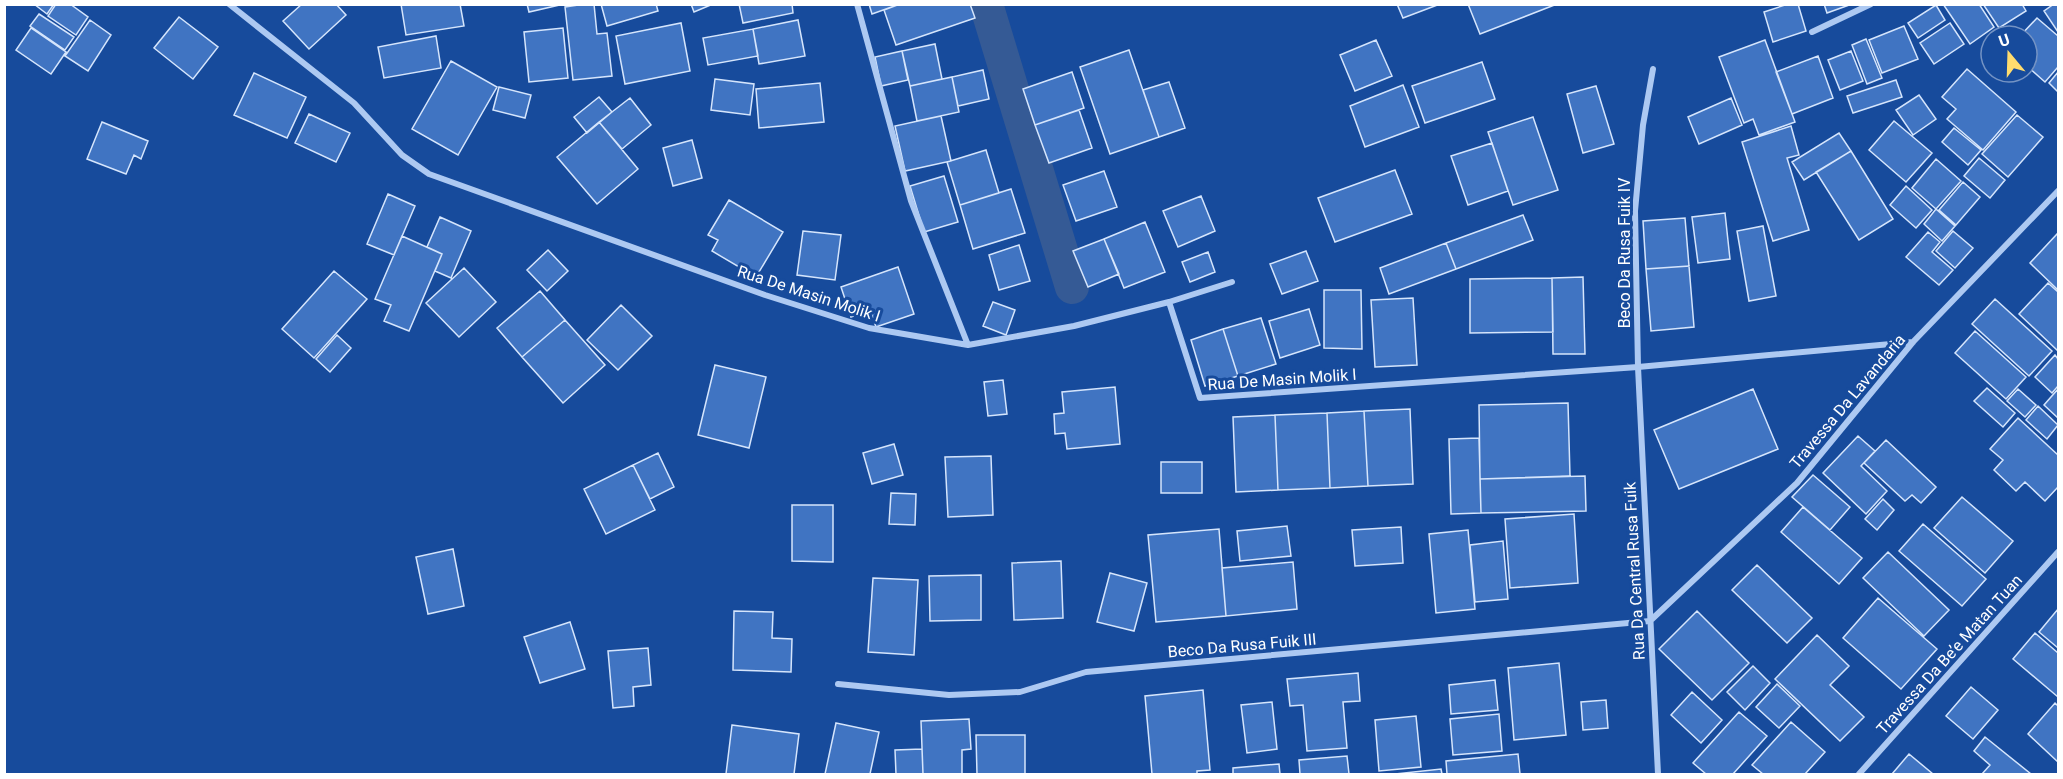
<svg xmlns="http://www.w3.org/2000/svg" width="2063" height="779" viewBox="0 0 2063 779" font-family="Roboto,sans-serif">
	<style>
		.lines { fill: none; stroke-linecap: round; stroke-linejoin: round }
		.canal { stroke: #355a95; stroke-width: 34 }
		.building { fill: #4074c2; stroke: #d5e5fc; stroke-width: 1.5 }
		.minor { stroke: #adc9f2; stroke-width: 6 }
		.labels { text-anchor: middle; stroke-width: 6; stroke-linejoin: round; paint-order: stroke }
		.street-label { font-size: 16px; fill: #fff; stroke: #174b9c }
	</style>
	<rect width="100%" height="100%" fill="#174b9c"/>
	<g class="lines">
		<path class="canal" d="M986,4L1072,287"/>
	</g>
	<path class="building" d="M34,4H54L47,14Z
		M56,4H70L88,17L76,35L48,16Z
		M302,4H336L346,15L309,49L283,21Z
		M401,4H460L464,26L406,35Z
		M527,4H564L529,12Z
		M585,4H594L597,34L607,33L612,76L573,80L565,7Z
		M601,4H656L658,11L607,26Z
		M691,4H713L694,12Z
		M739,4H792L793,13L743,23Z
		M869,4H900L872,14Z
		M900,4H970L975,18L896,45L884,10Z
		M1397,4H1440L1403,18Z
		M1468,4H1557L1480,34Z
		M1788,4H1798L1806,31L1773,42L1764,12Z
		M1824,4H1852L1827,13Z
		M1943,4H1979L1994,27L1970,44Z
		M1983,4H2022L2026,11L1999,28Z
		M2054,4H2058V32L2044,11Z
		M1936,5L1945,20L1918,38L1908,23Z
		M39,14L74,37L65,50L30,26Z
		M179,17L218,47L193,79L154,48Z
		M2037,18L2058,36V67L2045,82L2027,66V36H2020Z
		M90,20L111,35L88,71L65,56Z
		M798,20L805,56L759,64L753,29Z
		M681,23L690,71L625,84L616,36Z
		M1950,23L1964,44L1934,64L1920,43Z
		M1904,26L1918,59L1882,73L1869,40Z
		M31,28L66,52L51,74L16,50Z
		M563,28L568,78L529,82L524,32Z
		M753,29L758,56L708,65L703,38Z
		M436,36L441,68L384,78L378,47Z
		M1866,39L1882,78L1867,84L1852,45Z
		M1376,40L1392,76L1355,91L1340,55Z
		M1765,40L1795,122L1759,135L1753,119L1744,123L1719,57Z
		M935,44L942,79L910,86L902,51Z
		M1129,50L1159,137L1110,154L1080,67Z
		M902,51L908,80L881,86L875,57Z
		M1851,51L1863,81L1840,90L1828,60Z
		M1818,56L1833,98L1792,114L1776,72Z
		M451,61L497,87L458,155L412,129Z
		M1482,62L1495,99L1425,123L1412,86Z
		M1967,69L2016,112L1983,150L1947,119L1956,109L1942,97Z
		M983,70L989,99L958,106L952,77Z
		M1072,72L1084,108L1035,125L1023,89Z
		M2058,72V92L2049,83Z
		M254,73L306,97L287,138L234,115Z
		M952,77L959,112L917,121L910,86Z
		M715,79L754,84L750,115L711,110Z
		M1896,80L1902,97L1853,113L1847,96Z
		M1169,82L1185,128L1159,137L1143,90Z
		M820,83L824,122L759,128L756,89Z
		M1403,85L1419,127L1365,147L1350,106Z
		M1596,86L1614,144L1583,153L1567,94Z
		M499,87L531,95L525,118L493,110Z
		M1919,95L1936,119L1913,135L1896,110Z
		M599,97L612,112L587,133L574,117Z
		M630,98L651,125L622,149L599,122Z
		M1731,98L1742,125L1699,144L1688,117Z
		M1079,110L1092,148L1049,163L1035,125Z
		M309,114L350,133L336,162L295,143Z
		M2017,115L2043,137L2008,177L1982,154Z
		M941,116L951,161L905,171L895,126Z
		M1533,117L1558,190L1513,205L1488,132Z
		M1894,121L1932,153L1906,182L1869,150Z
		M102,122L148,141L141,159L134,155L126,174L87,159Z
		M599,122L638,169L597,204L557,157Z
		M1791,126L1799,155L1787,158L1809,230L1773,241L1742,142Z
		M1954,128L1981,150L1968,165L1942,142Z
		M1839,133L1851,151L1804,180L1792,162Z
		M692,140L702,178L673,186L663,148Z
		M1492,143L1508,191L1468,205L1451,156Z
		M986,150L999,193L960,205L947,162Z
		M1851,151L1893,219L1859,240L1816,172Z
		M1979,158L2005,180L1990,198L1964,176Z
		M1936,159L1961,181L1936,209L1912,188Z
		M1395,170L1412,214L1335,242L1318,198Z
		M1104,171L1117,207L1076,221L1063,185Z
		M944,176L958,222L924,232L910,186Z
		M1963,182L1980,197L1956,225L1939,210Z
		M1906,186L1932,210L1916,228L1890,205Z
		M1011,189L1025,233L973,249L960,205Z
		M388,194L415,206L394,255L367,244Z
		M1201,196L1215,231L1178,247L1163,211Z
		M729,200L783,232L756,277L712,251L718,240L708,235Z
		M1936,209L1955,226L1942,241L1924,224Z
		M1725,213L1730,259L1698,263L1692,217Z
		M1523,215L1533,240L1456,269L1446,243Z
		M440,217L471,231L451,278L435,271L442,254L427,247Z
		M1685,218L1689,266L1646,269L1643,221Z
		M1145,222L1165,272L1124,288L1104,239Z
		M1763,226L1776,296L1749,301L1737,231Z
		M803,231L841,235L835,280L797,275Z
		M1953,231L1973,248L1955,268L1936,251Z
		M1928,232L1940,242L1932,252L1953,270L1939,285L1906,257Z
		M2058,233V290L2030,263Z
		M402,236L442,254L409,331L384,321L391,305L375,299Z
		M1104,239L1119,274L1088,287L1073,251Z
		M1446,243L1456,269L1389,294L1380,268Z
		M1019,245L1030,281L999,290L989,255Z
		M548,250L568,271L547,291L527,270Z
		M1306,251L1318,281L1282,294L1270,264Z
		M1208,252L1215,272L1190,282L1182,262Z
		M1689,266L1694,327L1651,331L1646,269Z
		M898,267L914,314L876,327L870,310L851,317L841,287Z
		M464,268L496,302L459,337L426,303Z
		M334,271L367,299L314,358L282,329Z
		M1583,277L1585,354H1553L1552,278Z
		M1552,278L1553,332L1470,333V279Z
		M2048,283L2058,292V351L2019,314Z
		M1324,290H1361L1362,349L1324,348Z
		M540,291L565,320L522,357L497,328Z
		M1413,298L1417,365L1375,367L1371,300Z
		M1995,299L2052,351L2029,376L1972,324Z
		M993,302L1015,310L1006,335L983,326Z
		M621,305L652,336L618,370L587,340Z
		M1309,309L1320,345L1280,358L1269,321Z
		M1261,318L1276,364L1238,376L1223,329Z
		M565,320L605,365L563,403L522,357Z
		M1223,329L1238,376L1205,386L1191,340Z
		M1975,331L2026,377L2006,399L1955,353Z
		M337,335L351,348L330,372L316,359Z
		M2055,355L2058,359V386L2052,393L2035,377Z
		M715,365L766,377L749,448L698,435Z
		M1003,380L1007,414L988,416L984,382Z
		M1115,387L1120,444L1067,449L1065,433L1055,434L1054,414L1064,413L1062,392Z
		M1987,388L2015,413L2003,427L1974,401Z
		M1753,389L1778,449L1679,489L1654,430Z
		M2018,389L2036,405L2025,417L2007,401Z
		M2058,389V418L2044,405Z
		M1568,403L1570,476L1480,479L1479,405Z
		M2038,406L2058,425L2047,439L2026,420Z
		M1410,409L1413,484L1368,486L1364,411Z
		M1364,411L1368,486L1330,488L1327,413Z
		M1327,413L1330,488L1278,490L1275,415Z
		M1275,415L1278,490L1236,492L1233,417Z
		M2018,418L2058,455V487L2045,501L2025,482L2016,491L1994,470L2003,460L1990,449Z
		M1858,436L1875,451L1861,466L1887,491L1866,514L1823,473Z
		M1479,438L1481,513L1451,514L1449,439Z
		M1886,440L1936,487L1921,503L1912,495L1905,501L1864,463Z
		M894,444L903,475L872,484L863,453Z
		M658,453L674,487L650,499L633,465Z
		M991,456L993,515L948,517L945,457Z
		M1161,462H1202V493H1161Z
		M633,465L655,510L606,534L584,489Z
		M1813,475L1850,507L1830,530L1792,497Z
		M1585,476L1586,511L1481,513L1480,479Z
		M891,493L916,494L915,525L889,524Z
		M1962,497L2013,541L1985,573L1934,528Z
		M1883,499L1894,510L1877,530L1865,519Z
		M792,505H833V562L792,561Z
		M1803,507L1862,558L1839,584L1781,532Z
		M1574,514L1578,583L1510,588L1505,519Z
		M1923,524L1986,579L1962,606L1899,551Z
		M1287,526L1291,556L1240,561L1237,531Z
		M1401,527L1403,563L1355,566L1352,530Z
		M1219,529L1226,616L1156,622L1148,535Z
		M1468,530L1475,609L1436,613L1429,534Z
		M1503,541L1508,599L1475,602L1470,545Z
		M453,549L464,606L428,614L416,557Z
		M1888,552L1949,610L1924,636L1863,578Z
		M1061,561L1063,618L1014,620L1012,563Z
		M1293,562L1297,609L1226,616L1222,568Z
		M1757,565L1812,618L1787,643L1732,590Z
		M1110,573L1147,583L1134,631L1097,622Z
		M981,575V620L930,621L929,576Z
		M873,578L918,580L914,655L868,652Z
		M1878,598L1937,649L1901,689L1843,638Z
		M2058,609V648L2039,632Z
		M734,611L773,612L772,638L792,639L791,672L733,670Z
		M1697,611L1749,663L1712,700L1659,649Z
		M570,622L585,669L540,683L524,637Z
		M2035,633L2058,653V697L2013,659Z
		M1817,635L1849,666L1830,685L1864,717L1840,741L1775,679Z
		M648,648L651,685L633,687L634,706L613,708L608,651Z
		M1559,663L1566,735L1514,740L1508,668Z
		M1753,666L1770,683L1745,710L1727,692Z
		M1358,673L1360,701L1343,702L1347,748L1307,751L1303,705L1290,706L1287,679Z
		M1495,680L1498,710L1451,714L1449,685Z
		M1777,684L1800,706L1779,728L1756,707Z
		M1971,687L1998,710L1973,739L1946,716Z
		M1203,690L1210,770L1197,771V774H1152L1145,696Z
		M1692,692L1722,720L1701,743L1671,715Z
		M1606,700L1608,728L1583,730L1581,702Z
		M1272,702L1277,749L1247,753L1241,705Z
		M2055,703L2058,706V762L2028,734Z
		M1739,712L1767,736L1733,774H1706L1693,763Z
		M1499,714L1502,751L1453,755L1450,719Z
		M1416,716L1421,767L1379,771L1375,720Z
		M969,719L971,749L962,750V774H923L921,721Z
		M1791,722L1825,752L1805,774H1763L1752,765Z
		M836,723L879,732L870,774H825Z
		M732,725L799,734L794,774H726Z
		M976,735H1025V774H977Z
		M1985,737L2031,774H1982L1990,765L1974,751Z
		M922,749L923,774H896L895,750Z
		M1518,754L1520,774H1447L1446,761Z
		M1909,754L1933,774H1892Z
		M1347,756L1349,774H1300L1299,760Z
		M1279,764L1280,774H1233V768Z
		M1441,769L1442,774H1395Z"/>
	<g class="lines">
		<path class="minor" d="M229,4L354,103L402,155L429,174L765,295L869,328L968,345L1074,326L1169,302L1200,398L1638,367L1913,342
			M857,4L911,201L968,345
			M1812,32L1871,4
			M1653,69L1643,125L1635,211L1638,367L1658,774
			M1169,302L1232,282
			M838,684L949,695L1020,692L1086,672L1650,621L1797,483L1913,342L2058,191
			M1859,774L2058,552"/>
	</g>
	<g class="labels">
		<g class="street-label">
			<text transform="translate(1624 253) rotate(-90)" y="6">Beco Da Rusa Fuik IV</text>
			<text transform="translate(809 293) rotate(18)" y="6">Rua De Masin Molik I</text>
			<text transform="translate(1282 379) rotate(-4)" y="6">Rua De Masin Molik I</text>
			<text transform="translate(1847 401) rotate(-50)" y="6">Travessa Da Lavandaria</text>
			<text transform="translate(1634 571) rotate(-93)" y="6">Rua Da Central Rusa Fuik</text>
			<text transform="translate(1242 645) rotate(-5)" y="6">Beco Da Rusa Fuik III</text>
			<text transform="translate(1949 654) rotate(-48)" y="6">Travessa Da Be’e Matan Tuan</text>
		</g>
	</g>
	<rect width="2063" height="779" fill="none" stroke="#ffffff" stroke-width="12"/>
	<g transform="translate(2009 54) rotate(341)"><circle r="28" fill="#174b9c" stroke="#7493c4" stroke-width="1.5"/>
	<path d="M0-4.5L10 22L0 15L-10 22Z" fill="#ffdc6e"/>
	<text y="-9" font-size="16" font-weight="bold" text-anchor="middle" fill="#ffffff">U</text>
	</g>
</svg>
